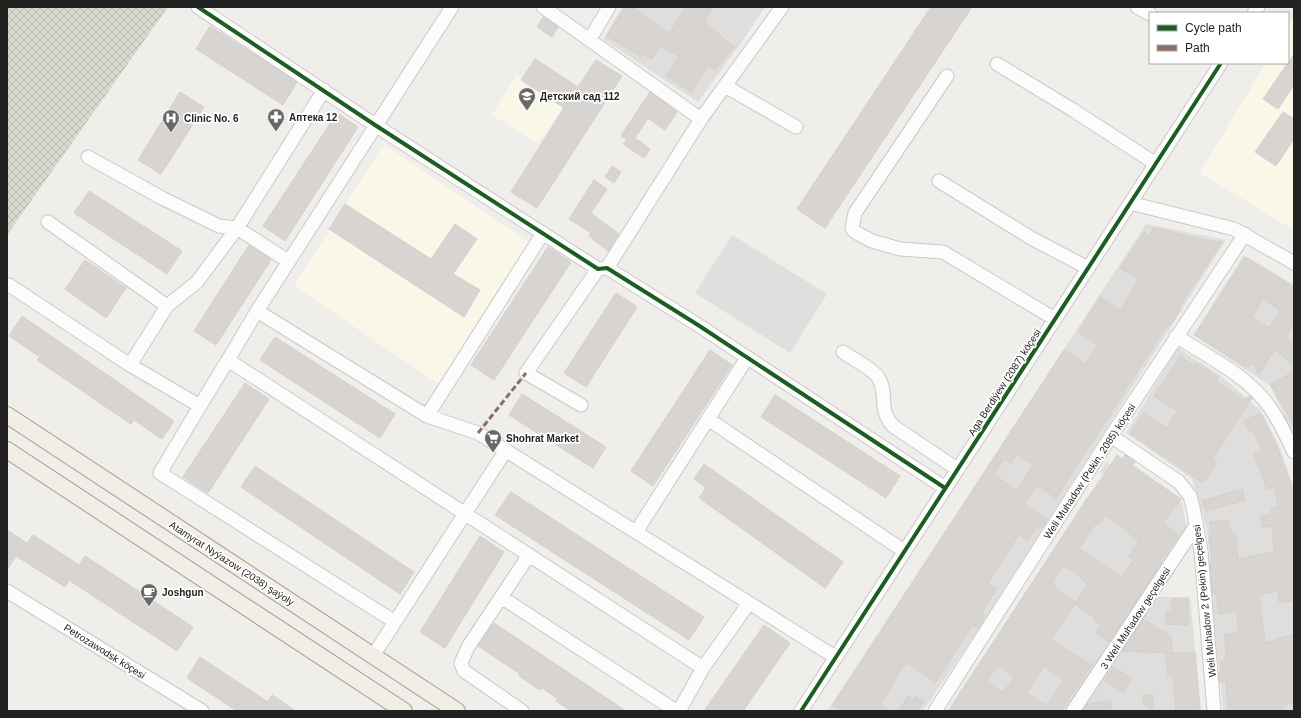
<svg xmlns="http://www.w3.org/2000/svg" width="1301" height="718" viewBox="0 0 1301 718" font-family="Arial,sans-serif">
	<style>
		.residential { fill: #dfdedc }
		.education { fill: #f8f7e8 }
		.construction { fill: url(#construction-cross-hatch) }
		.parking { fill: #e0dfde }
		.building { fill: #d7d4d2; stroke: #d3d0cc; fill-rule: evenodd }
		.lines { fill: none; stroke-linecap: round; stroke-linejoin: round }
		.minor-casing { stroke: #c9c8c7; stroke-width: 15 }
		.major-casing { stroke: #a79c86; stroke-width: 18 }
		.minor { stroke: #fdfcfc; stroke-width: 13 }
		.major { stroke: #f3ede7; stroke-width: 16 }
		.quiet { stroke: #8d6e63; stroke-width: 3; stroke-dasharray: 6 3; stroke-linecap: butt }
		.cycleway-casing { stroke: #fff; stroke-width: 6 }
		.cycleway { stroke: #1b5e20; stroke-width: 4 }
		.labels { text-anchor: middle; stroke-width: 3.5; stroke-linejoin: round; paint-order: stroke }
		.poi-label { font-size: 10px; font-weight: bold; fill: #222; stroke: #fff; text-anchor: start }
		.street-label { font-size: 10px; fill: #222; stroke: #fff }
	</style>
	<defs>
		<pattern id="construction-cross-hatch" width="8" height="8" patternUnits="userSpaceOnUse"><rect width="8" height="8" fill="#d9d9cd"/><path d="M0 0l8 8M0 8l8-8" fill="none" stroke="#babab0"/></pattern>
	</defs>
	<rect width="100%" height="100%" fill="#f0eeeb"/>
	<path class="residential" d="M622,7H765L741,43L698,102L603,39Z
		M1146,224L1226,240L978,630L923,711H827Z
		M1244,255L1294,285V432L1292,427L1289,429L1282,416L1284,414L1270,386L1193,335Z
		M1178,348L1220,375L1260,410L1264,416L1278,444L1294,487V711H1223L1221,684L1216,685L1215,671L1219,670L1207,561L1210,560L1206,525L1192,479L1126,433Z
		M1117,454L1122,458L1125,454L1136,461L1134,465L1181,499L1187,528L1066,711H947L1103,474L1100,472L1107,462L1110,465Z
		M1156,597H1190L1201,711H1088L1086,704Z"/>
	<path class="education" d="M1294,17V230L1200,173L1266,63H1288V27Z
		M517,74L563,107L538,144L492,115Z
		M384,144L533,245L440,385L294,286Z"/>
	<path class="construction" d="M7,7H168L7,235Z"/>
	<path class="parking" d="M732,235L827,294L790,353L695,293Z"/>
	<path class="building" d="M625,7H632L670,33L686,7H713L704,22L734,47L715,70L708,66L691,92L666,76L679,56L660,46L652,59L643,54L641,57L607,36Z
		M931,7H972L825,228L797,209Z
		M543,17L558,27L552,37L537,27Z
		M210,26L297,82L283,105L196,49Z
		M1294,54V85L1278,109L1263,99Z
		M535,59L578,87L596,60L622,76L537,208L511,192L564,108L521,80Z
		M180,92L204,107L161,174L138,160Z
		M650,92L677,112L665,130L648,118L635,138L650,149L644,158L623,144L627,140L621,136Z
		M1283,112L1294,119V139L1276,166L1255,152Z
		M337,113L358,127L285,241L263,226Z
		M612,166L621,172L614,183L605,177Z
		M594,180L607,189L591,213L619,234L608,251L589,236L591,233L569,219Z
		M89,191L182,251L167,274L74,213Z
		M345,204L431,259L455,224L477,239L453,274L480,290L464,317L329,229Z
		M1154,227L1200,239L1222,242L1179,307L1181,309L1176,317L1170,326L1168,324L1056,498L1037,485L1025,504L1048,519L1042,528L1038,525L1028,540L1019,534L988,583L997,589L981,614L985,616L978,628L973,625L936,682L906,662L880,704L890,711H843L833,705L1064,350L1086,364L1098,345L1078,332L1100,297L1120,310L1139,280L1120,268L1144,232L1149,236ZM1017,454L1033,464L1017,490L994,475L1004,459L1011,463Z
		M249,245L271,260L216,345L194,331Z
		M548,247L571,262L494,380L471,365Z
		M1245,257L1294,287V324L1286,337L1294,343V366L1275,349L1259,375L1253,364L1246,367L1195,335ZM1263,299L1280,310L1269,328L1252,317Z
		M85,260L126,288L106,318L65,289Z
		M616,293L637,307L586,387L564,373Z
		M22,316L174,421L162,439L134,420L131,424L97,401L37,360L40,357L9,336Z
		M275,337L395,414L380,438L260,360Z
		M710,350L732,365L653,486L631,471Z
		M1180,356L1195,366L1196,363L1218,377L1216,381L1243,400L1250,396L1252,398L1212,460L1217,462L1203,483L1130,433L1144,413L1167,428L1177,411L1154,396Z
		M1294,371V425L1271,385Z
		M245,383L269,399L208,493L183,477Z
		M522,394L606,447L593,468L509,415Z
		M775,395L900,476L886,498L761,417Z
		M1260,413L1276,444L1294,493V601L1279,602L1278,591L1259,595L1265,643L1294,634V703L1282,705L1283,711H1228L1226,681L1220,682L1219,673L1221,672V661H1226L1225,634L1238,633L1237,611L1219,614L1216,594H1213L1210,563H1212L1209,535H1212L1209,522L1227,520L1231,533L1235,532L1238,559L1274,552L1272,526L1262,527L1260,516L1272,514L1271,509L1279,507L1274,487L1267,489L1254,454L1263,451L1253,431L1250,433L1244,421Z
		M1125,455L1134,461L1131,466L1181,499L1163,523L1179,535L1160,561L1162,562L1109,642L1096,633L1101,625L1093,619L1094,617L1075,604L1088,584L1081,579L1082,577L1063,565L1053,581L1056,588L1076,602L1051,640L1092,665L1061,711H949L1086,500L1106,474L1105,473L1117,456L1122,460ZM1106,515L1139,541L1129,556L1134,560L1122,577L1079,548L1096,523L1098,525ZM998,665L1015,677L1003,692L987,681ZM1044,666L1064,680L1046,706L1027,693Z
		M704,464L843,562L825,588L699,498L706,488L694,479Z
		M255,466L414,572L400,594L241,487Z
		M1242,489L1245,500L1206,511L1202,501Z
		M511,492L704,617L689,640L495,515Z
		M7,530L27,543L33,535L79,565L85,556L193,627L177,651L69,580L65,587L16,556L7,570Z
		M480,536L504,552L445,648L420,632Z
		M1172,599H1188V625L1166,624V611H1172Z
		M1143,619L1171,637L1172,653L1122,651Z
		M494,623L626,711H571L556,701L558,699L542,688L540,690L519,676L520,674L478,646Z
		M764,625L790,643L743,711H704Z
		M1195,652L1200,711H1176L1173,676H1168L1166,654Z
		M200,657L268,702L272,695L296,711H237L187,678Z
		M1113,667L1132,678L1124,692L1105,681Z
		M1143,695H1153V711L1143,704Z
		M908,696L914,700L916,696L924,701L918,711H898Z
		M1110,701L1113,711H1083L1087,704Z"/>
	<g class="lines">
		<g class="minor-casing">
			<path id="minor" d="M198,7L375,125L598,269L607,268L698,325L945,488
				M452,7L257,311L427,416L478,433L835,657
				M543,7L701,119
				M1137,7L1150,14
				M1254,13L1258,7
				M590,39L609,7
				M997,64L1073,110L1156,164
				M947,76L855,213L852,228L855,232L872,241L900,249L943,252L1055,319
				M725,86L796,127
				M88,157L162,198L219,226L237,228L288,261
				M939,181L1031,238L1088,268
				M1130,203L1234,229L1294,263
				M48,222L167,306L197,282L237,228L324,90
				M607,268L701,119L782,7
				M9,285L130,365L200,406L228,360
				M257,311L228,360L703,668
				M1176,336C1208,357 1249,376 1271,409C1280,422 1287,437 1294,452
				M843,352C851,358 873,369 878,377C889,394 877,409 893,426L957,469
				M130,365L167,306
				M581,405L526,373L598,269
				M200,406L160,473L395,622
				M427,416L543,233
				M708,419L904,551
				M1111,436L1179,482L1190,496L1193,507L1201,551L1214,711
				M636,532L747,358
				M7,591L202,711
				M501,597L676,711
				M373,656L506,450
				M522,711L464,671L461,663L468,647L529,555
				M679,711L703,668L749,603
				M801,711L1221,63
				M935,711L1111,436L1245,234
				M1073,711L1197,524"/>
		</g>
		<g class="major-casing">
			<path id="major" d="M7,415L457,711
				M7,450L404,711"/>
		</g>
		<use href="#minor" class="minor"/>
		<use href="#major" class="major"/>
		<path class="quiet" d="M478,433L526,373"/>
		<g class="cycleway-casing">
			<path id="cycleway" d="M198,7L375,125L598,269L607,268L698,325L945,488
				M801,711L1221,63"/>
		</g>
		<use href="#cycleway" class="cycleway"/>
	</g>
	<defs>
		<g id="school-pin" transform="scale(0.9)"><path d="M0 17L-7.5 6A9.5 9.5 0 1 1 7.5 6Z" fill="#6a6968" stroke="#fff"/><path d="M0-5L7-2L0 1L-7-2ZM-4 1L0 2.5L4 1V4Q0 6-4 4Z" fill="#fff"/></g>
		<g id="pharmacy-pin" transform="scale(0.9)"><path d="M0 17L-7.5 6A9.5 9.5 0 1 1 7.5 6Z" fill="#6a6968" stroke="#fff"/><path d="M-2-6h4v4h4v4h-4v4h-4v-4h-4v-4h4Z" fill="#fff"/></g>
		<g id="hospital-pin" transform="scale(0.9)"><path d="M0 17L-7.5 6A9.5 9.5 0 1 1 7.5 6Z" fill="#6a6968" stroke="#fff"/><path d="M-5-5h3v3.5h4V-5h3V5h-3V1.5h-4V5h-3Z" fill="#fff"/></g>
		<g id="supermarket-pin" transform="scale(0.9)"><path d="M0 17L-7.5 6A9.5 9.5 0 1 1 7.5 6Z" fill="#6a6968" stroke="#fff"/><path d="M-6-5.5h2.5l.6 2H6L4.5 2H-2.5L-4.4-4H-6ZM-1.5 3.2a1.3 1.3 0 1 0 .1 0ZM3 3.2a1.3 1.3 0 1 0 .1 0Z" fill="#fff"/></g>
		<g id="cafe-pin" transform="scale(0.9)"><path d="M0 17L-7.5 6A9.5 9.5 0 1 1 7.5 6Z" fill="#6a6968" stroke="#fff"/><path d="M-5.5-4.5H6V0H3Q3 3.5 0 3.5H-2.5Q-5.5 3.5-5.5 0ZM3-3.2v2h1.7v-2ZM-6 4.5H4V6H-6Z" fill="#fff"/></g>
	</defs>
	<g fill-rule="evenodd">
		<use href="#school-pin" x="527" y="96"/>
		<use href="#pharmacy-pin" x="276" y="117"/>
		<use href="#hospital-pin" x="171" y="118"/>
		<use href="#supermarket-pin" x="493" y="438"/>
		<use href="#cafe-pin" x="149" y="592"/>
	</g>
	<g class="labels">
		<g class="poi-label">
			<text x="540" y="100">Детский сад 112</text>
			<text x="289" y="121">Аптека 12</text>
			<text x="184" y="122">Clinic No. 6</text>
			<text x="506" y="442">Shohrat Market</text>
			<text x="162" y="596">Joshgun</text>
		</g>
		<g class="street-label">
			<text transform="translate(1004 382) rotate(-57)" y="4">Aga Berdiýew (2087) köçesi</text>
			<text transform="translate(1089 471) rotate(-57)" y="4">Weli Muhadow (Pekin, 2085) köçesi</text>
			<text transform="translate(232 563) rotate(33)" y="4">Atamyrat Nyýazow (2038) şaýoly</text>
			<text transform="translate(1204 601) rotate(-96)" y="4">Weli Muhadow 2 (Pekin) geçelgesi</text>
			<text transform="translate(1135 618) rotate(-57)" y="4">3 Weli Muhadow geçelgesi</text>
			<text transform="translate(105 651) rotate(32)" y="4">Petrozawodsk köçesi</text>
		</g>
	</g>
	<rect width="1301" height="718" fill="none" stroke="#222222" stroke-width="16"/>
	<rect x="1149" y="12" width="140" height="52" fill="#ffffff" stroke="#a7a7a7"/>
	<rect x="1157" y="25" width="20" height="6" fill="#1b5e20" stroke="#a7a7a7"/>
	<text x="1185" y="32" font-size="12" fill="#222222">Cycle path</text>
	<rect x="1157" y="45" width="20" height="6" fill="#8d6e63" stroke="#a7a7a7"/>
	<text x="1185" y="52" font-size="12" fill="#222222">Path</text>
</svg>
